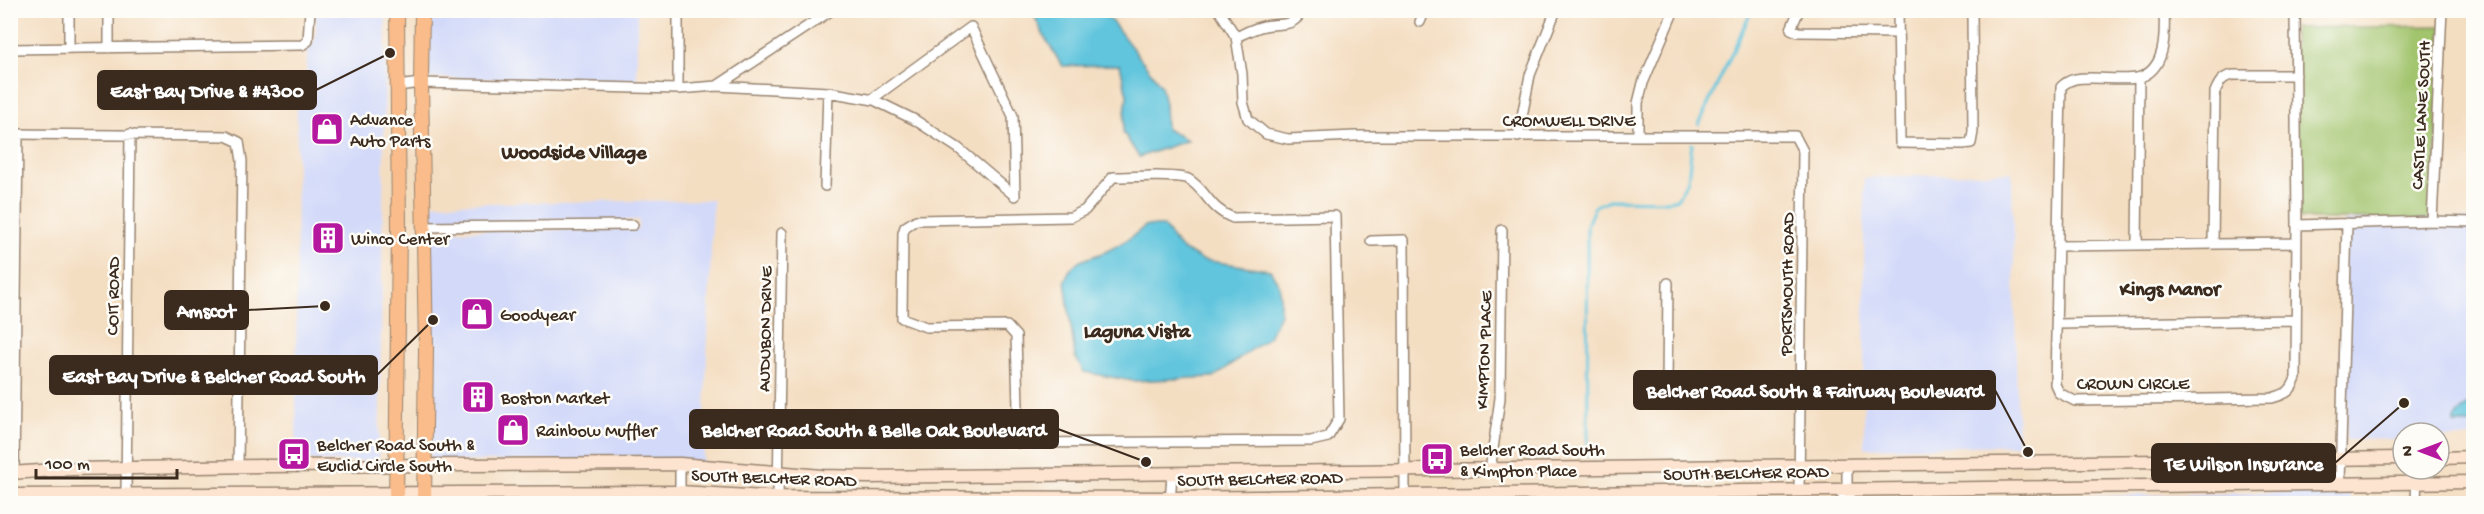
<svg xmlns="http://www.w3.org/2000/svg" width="2484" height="514" viewBox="0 0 2484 514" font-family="'Gochi Hand',sans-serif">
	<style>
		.built { fill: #d2d9f9 }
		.green { fill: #a2c46d; stroke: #6e7746; stroke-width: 1.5 }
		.water { fill: #60c5dd; stroke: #4e787e; stroke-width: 1.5 }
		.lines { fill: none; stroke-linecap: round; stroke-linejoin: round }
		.stream { stroke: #60c5dd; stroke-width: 3 }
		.street-casing { stroke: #988470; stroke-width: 12 }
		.secondary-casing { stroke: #988470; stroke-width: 15 }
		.primary-casing { stroke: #988470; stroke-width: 16 }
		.street { stroke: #fff; stroke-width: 9 }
		.secondary { stroke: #fde4d0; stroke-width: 12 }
		.primary { stroke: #f9bc8a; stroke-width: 14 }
		.labels { text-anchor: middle; stroke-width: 5; stroke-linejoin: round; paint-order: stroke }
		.street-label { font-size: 18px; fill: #3b2a1e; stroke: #fdfcf7 }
		.poi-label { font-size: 18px; fill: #3b2a1e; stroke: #fdfcf7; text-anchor: start }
		.neighbourhood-label { font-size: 20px; font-weight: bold; fill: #3b2a1e; stroke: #fdfcf7 }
		.leader { fill: none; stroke: #3b2a1e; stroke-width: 2 }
		.callout-dot { fill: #3b2a1e; stroke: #fdfcf7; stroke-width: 2 }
		.callout { fill: #3b2a1e; stroke: #3b2a1e; stroke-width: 2 }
		.callout-label { font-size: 20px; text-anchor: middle; font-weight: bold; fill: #fff }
	</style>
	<rect width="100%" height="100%" fill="#fdfcf7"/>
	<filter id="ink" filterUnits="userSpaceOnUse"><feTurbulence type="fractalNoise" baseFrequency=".0167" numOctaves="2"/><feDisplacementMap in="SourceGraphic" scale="12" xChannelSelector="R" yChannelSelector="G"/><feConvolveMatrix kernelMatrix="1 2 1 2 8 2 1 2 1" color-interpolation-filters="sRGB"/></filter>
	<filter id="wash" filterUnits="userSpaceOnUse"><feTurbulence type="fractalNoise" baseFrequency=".008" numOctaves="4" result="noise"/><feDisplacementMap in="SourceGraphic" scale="24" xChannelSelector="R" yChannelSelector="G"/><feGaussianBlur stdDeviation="1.35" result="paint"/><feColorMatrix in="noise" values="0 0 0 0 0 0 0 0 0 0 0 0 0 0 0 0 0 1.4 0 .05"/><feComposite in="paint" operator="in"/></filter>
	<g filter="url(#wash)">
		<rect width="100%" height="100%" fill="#f4dec2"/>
		<path class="built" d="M316,11H386L379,461H296L297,77L306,76L308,47L314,42L316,33Z
			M429,11H637V81L427,78Z
			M2012,172L2018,445L1864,448V178Z
			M713,200L703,461H430L429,231L638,229L639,220L429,222L428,204Z
			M2473,219V398L2454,419V423L2473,424V438H2439V433H2403V439L2346,440L2348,380H2340L2344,221Z
			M2349,491L2350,503L1853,504V501Z"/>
		<path class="green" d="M2442,26L2433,219H2299L2294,28Z"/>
		<path class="water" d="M1032,11H1096L1110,19L1161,85L1165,104L1166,129L1188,140L1139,157L1123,132L1127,95L1120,65L1062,66L1044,36Z
			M1145,226H1163L1181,249L1203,260L1270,270L1280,286V314L1269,337L1214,377L1133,381L1084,372L1075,356L1065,280C1074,257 1085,261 1105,252C1120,245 1133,237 1145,226Z
			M2473,398V424H2454V419Z"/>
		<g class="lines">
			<path class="stream" d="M1699,124L1752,10
				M1588,456L1587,225L1595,206L1610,200L1669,201L1677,199L1688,180L1692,144"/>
		</g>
	</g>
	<g filter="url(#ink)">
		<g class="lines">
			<g class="street-casing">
				<path id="street" d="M1219,10L1236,37L1242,74L1243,102L1248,119L1266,134L1288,139L1355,136H1795L1803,151L1799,489
					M1799,10L1791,29L1798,32L1899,33
					M1898,10L1900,143L1963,144L1971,143L1973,132L1972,10
					M2164,10C2165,33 2167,71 2137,78C2123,80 2105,78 2091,78C2079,78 2070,78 2061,87L2055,384L2059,393L2075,401L2272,398C2286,394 2291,392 2296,378L2297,225L2295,10
					M1420,22L1425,10
					M1236,37C1245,33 1254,28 1264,26C1282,22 1292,29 1303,10
					M69,48V10
					M109,48V10
					M10,49L302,45L308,41L310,10
					M397,86L421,83L678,89L717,86L832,10
					M717,86L828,92L874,100L915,120L958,148L1015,196
					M678,89V10
					M872,99L971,27L1013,116L1015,196
					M10,134L226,136L239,142L242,161L238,467
					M1638,136V103L1643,83L1674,10
					M1518,137L1530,75L1556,10
					M1113,177C1127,177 1179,174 1188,179C1207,190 1208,208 1233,218L1335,216L1339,419L1328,437L1311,441L1019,443L1016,336L1007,326L926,327L902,318L903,233L905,227L916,220L1071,217L1085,210Z
					M825,186L828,92
					M2432,221L2442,10
					M2297,225L2432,221L2474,222
					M423,227L633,225
					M1371,241L1404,240L1405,495
					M2213,244L2215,92C2219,82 2223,76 2234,75H2296
					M2137,245L2139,78
					M2058,246L2297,243
					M1668,283L1667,387L1801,390
					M2057,324L2296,320
					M1490,471L1500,398L1502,230
					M14,472L18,134
					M2340,484L2347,223
					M680,492V464
					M1847,492L1854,504
					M126,494L130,134
					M778,497L782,233
					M1170,504L1172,474
					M1839,504L1847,492V465
					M2416,504L2417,469"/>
			</g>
			<g class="secondary-casing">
				<path id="secondary" d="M2439,458L2474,457
					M10,473L71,469L259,466L680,464L822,476L868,477L2403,458
					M10,495L680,492L765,497L1170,498L2474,482"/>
			</g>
			<g class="primary-casing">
				<path id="primary" d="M422,10L421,83L426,348L424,504
					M396,504L399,228L397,10"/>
			</g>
			<use href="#street" class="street"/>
			<use href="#secondary" class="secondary"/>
			<use href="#primary" class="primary"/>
		</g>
	</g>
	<defs>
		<g id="shop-square" transform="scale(1.725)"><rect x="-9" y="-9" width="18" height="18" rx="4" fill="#b5179e" stroke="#fdfcf7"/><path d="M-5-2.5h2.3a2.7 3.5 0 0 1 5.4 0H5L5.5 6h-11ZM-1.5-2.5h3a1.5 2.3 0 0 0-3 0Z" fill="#fff"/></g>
		<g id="building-square" transform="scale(1.725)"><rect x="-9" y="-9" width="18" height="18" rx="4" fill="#b5179e" stroke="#fdfcf7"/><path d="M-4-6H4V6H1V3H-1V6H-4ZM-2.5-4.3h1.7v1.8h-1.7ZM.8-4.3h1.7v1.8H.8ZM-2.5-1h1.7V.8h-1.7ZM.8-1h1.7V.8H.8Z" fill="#fff"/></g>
		<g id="bus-square" transform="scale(1.725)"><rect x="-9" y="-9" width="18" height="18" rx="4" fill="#b5179e" stroke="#fdfcf7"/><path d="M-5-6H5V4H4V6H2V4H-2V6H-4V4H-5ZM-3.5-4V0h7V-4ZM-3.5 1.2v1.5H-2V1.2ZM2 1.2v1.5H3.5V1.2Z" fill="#fff"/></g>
	</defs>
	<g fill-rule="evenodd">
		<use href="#shop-square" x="327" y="129"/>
		<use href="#building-square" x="328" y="238"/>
		<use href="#shop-square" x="477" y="314"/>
		<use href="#building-square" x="478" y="397"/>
		<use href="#shop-square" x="513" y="430"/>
		<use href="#bus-square" x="294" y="454"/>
		<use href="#bus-square" x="1437" y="459"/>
	</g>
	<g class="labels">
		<g class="street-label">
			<text transform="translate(2420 115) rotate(-87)" y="6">CASTLE LANE SOUTH</text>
			<text x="1569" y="126">CROMWELL DRIVE</text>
			<text transform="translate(1786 284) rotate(-89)" y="6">PORTSMOUTH ROAD</text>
			<text transform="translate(112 296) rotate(-89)" y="6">COIT ROAD</text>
			<text transform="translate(764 329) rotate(-89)" y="6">AUDUBON DRIVE</text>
			<text transform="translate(1483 350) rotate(-88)" y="6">KIMPTON PLACE</text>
			<text x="2133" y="389">CROWN CIRCLE</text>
			<text transform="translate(1746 472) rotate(-1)" y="6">SOUTH BELCHER ROAD</text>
			<text transform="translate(774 477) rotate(2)" y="6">SOUTH BELCHER ROAD</text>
			<text transform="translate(1260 478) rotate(-1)" y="6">SOUTH BELCHER ROAD</text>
		</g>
		<g class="poi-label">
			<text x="350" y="125">Advance<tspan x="350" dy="21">Auto Parts</tspan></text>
			<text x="351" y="244">Winco Center</text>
			<text x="500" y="320">Goodyear</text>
			<text x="501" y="403">Boston Market</text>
			<text x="536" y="436">Rainbow Muffler</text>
			<text x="317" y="450">Belcher Road South &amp;<tspan x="317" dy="21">Euclid Circle South</tspan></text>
			<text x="1460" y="455">Belcher Road South<tspan x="1460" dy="21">&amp; Kimpton Place</tspan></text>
		</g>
		<g class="neighbourhood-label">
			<text x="574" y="158">Woodside Village</text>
			<text x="2170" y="295">Kings Manor</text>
			<text x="1137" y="337">Laguna Vista</text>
		</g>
	</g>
	<path class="leader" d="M390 53L316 90M325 306L248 310M433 320L377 375M2028 452L1995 390M1146 462L1058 429M2404 403L2335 463"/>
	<g class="callout-dot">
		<circle cx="390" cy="53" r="6"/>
		<circle cx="325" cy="306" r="6"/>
		<circle cx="433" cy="320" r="6"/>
		<circle cx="2028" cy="452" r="6"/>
		<circle cx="1146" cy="462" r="6"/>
		<circle cx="2404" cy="403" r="6"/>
	</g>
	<g class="callout">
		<rect x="98" y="71" width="218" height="38" rx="6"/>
		<rect x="165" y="291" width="83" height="38" rx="6"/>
		<rect x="50" y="356" width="327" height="38" rx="6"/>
		<rect x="1634" y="371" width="361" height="38" rx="6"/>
		<rect x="690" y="410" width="368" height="38" rx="6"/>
		<rect x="2152" y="444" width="183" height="38" rx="6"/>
	</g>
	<g class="callout-label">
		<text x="207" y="97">East Bay Drive &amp; #4300</text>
		<text x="206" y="317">Amscot</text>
		<text x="214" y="382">East Bay Drive &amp; Belcher Road South</text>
		<text x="1815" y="397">Belcher Road South &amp; Fairway Boulevard</text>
		<text x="874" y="436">Belcher Road South &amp; Belle Oak Boulevard</text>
		<text x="2244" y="470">TE Wilson Insurance</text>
	</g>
	<rect width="2484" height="514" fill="none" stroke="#fdfcf7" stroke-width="36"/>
	<g transform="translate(2421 451) rotate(270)"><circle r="28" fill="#fdfcf7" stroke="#afa8a0" stroke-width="1.5"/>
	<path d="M0-4.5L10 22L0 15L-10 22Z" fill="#b5179e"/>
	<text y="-9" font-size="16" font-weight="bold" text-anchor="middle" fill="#3b2a1e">N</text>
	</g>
	<path d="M36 469v9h141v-9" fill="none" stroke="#3b2a1e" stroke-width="3"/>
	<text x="45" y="469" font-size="18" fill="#3b2a1e" stroke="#fdfcf7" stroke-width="4.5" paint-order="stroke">100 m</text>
</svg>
